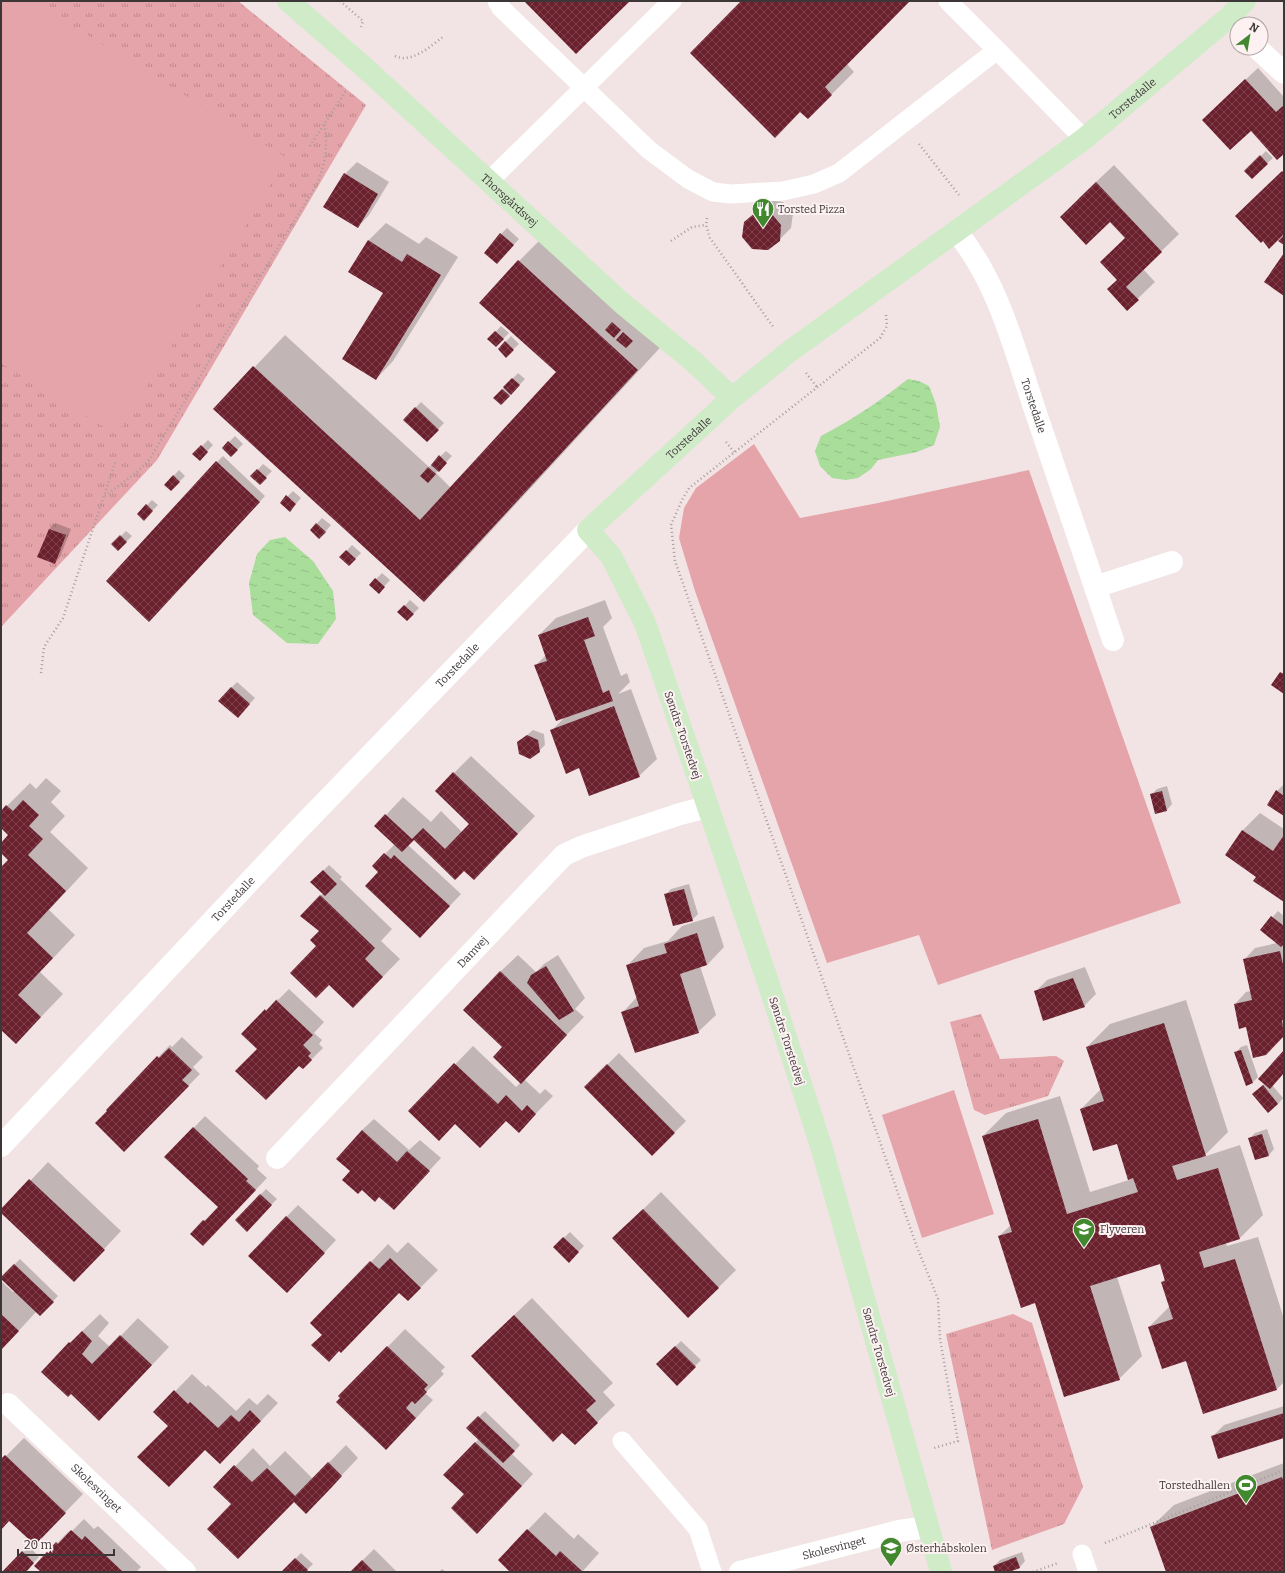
<svg xmlns="http://www.w3.org/2000/svg" width="1285" height="1573" viewBox="0 0 1285 1573" font-family="Bitter,serif">
	<style>
		.grass { fill: url(#grass-tufts) }
		.pitch { fill: #e4a4a9 }
		.water { fill: url(#water-ripples) }
		.shadow { fill: #0003 }
		.building { fill: url(#building-cross-hatch) }
		.lines { fill: none; stroke-linecap: round; stroke-linejoin: round }
		.path { stroke: #a79c9d; stroke-width: 2.5; stroke-dasharray: 1 3; stroke-linecap: butt }
		.lane { stroke: #fff; stroke-width: 19 }
		.street { stroke: #fff; stroke-width: 22 }
		.secondary { stroke: #d0ebc8; stroke-width: 22 }
		.labels { text-anchor: middle; stroke-width: 4; stroke-linejoin: round; paint-order: stroke }
		.street-label { font-size: 11px; fill: #3c3637; stroke: #fdf1f2 }
		.poi-label { font-size: 11px; fill: #3c3637; stroke: #fdf1f2; text-anchor: start }
	</style>
	<defs>
		<pattern id="grass-tufts" width="24" height="20" patternUnits="userSpaceOnUse"><rect width="24" height="20" fill="#e4a4a9"/><path d="M3 7l-1-3M5 7V3M7 7l1-3M15 17l-1-3M17 17v-4M19 17l1-3" fill="none" stroke="#ba868a"/></pattern>
		<pattern id="water-ripples" width="26" height="14" patternUnits="userSpaceOnUse"><rect width="26" height="14" fill="#a8dd9a"/><path d="M2 4q2-2 4 0t4 0M15 11q2-2 4 0t4 0" fill="none" stroke="#92be85"/></pattern>
		<pattern id="building-cross-hatch" width="8" height="8" patternUnits="userSpaceOnUse"><rect width="8" height="8" fill="#6b202e"/><path d="M0 0l8 8M0 8l8-8" fill="none" stroke="#7d414c"/></pattern>
	</defs>
	<rect width="100%" height="100%" fill="#f2e3e4"/>
	<path class="grass" d="M1,1H238L366,105L157,460L1,627Z
		M981,1014L1000,1059L1056,1056L1064,1061L1048,1096L985,1115L974,1110L950,1022Z
		M1013,1314L1032,1323L1083,1487L1064,1524L992,1550L946,1334Z"/>
	<path class="pitch" d="M1,1H32L287,158L117,435L1,363Z
		M754,444L800,518L878,503L1029,470L1181,903L938,985L919,935L827,963L695,591L679,538L684,508L696,488Z
		M954,1090L994,1214L922,1238L882,1115Z"/>
	<path class="water" d="M908,379L919,381L929,386L936,404L940,427L934,445L917,452L878,460L871,469L858,478L846,480L832,478L820,466L815,451L821,436C852,420 880,401 908,379Z
		M285,537L313,561L333,591L336,619L318,644L287,643L253,615L249,583L257,554L270,540Z"/>
	<path class="shadow" d="M743,1H909L847,64L854,72L808,118L801,111Z
		M1258,68L1284,97V153L1251,130L1215,108Z
		M1266,151L1273,158L1252,177L1246,171Z
		M357,162L389,182L369,215L358,227L345,174Z
		M1114,165L1179,234L1143,269L1155,282L1127,309L1118,279L1126,238L1110,221L1078,199Z
		M769,200L783,202L793,213L791,228L779,240L745,222Z
		M386,223L419,244L426,237L458,257L393,361L376,379L384,293L368,241Z
		M507,228L519,239L497,263L501,234Z
		M551,229L669,338L456,569L424,601L215,409L285,335L429,467L446,451L452,456L436,473L451,488L557,372L519,261Z
		M501,326L509,333L496,346L489,339Z
		M511,336L519,344L506,356L499,349Z
		M518,373L525,379L501,404L494,398Z
		M421,402L444,423L427,441L404,420Z
		M235,436L243,444L231,456L223,448Z
		M208,440L213,445L200,459L194,454Z
		M223,456L265,496L155,615L217,462Z
		M263,464L272,471L260,483L252,476Z
		M179,470L185,476L171,490L165,485Z
		M293,491L301,498L295,505L281,503Z
		M152,500L158,505L144,519L138,514Z
		M322,518L331,525L325,532L311,530Z
		M55,523L71,529L60,557L55,563L39,557L49,529Z
		M126,531L132,536L118,550L113,544Z
		M352,545L361,553L355,559L341,557Z
		M382,573L390,580L379,592L370,585Z
		M410,600L419,608L407,620L399,612Z
		M605,600L612,618L603,627L621,676L627,673L630,682L618,694L631,689L657,759L639,776L580,767L551,731L565,717L535,666L546,655L539,635L556,618Z
		M237,682L255,698L243,711L231,688Z
		M533,730L544,734L545,745L539,751L518,743Z
		M471,756L535,816L491,862L464,870L414,839L408,845L461,894L432,925L373,866L395,844L386,815L403,797L431,822L441,811L462,832L471,824L436,791Z
		M46,778L61,791L51,802L65,816L50,832L88,868L49,910L75,935L40,972L63,994L38,1020L1,1029V865L3,866L9,860L1,852V844L9,835L1,827V812L30,783L36,789Z
		M1284,784V815L1277,791Z
		M1167,786L1172,804L1167,810L1156,813L1151,795L1157,789Z
		M1260,813L1284,829V901L1258,876L1226,855L1243,830Z
		M329,865L342,877L340,879L392,929L381,941L400,959L371,989L317,945L320,931L302,916L323,893L312,882Z
		M689,884L698,914L692,920L665,895L671,889Z
		M1278,911L1284,916V1035L1266,1054L1247,1026L1240,1028L1235,1004L1246,992L1251,991L1244,960L1255,948L1277,943L1261,930Z
		M714,916L724,947L707,965L700,966L716,1015L698,1032L623,1012L637,997L627,966L644,948L668,941L682,926Z
		M518,955L536,972L544,964L558,955L585,998L575,1009L584,1017L524,1079L540,1094L545,1089L553,1096L519,1131L506,1120L456,1123L410,1111L473,1046L516,1087L521,1082L504,1047L500,972Z
		M1085,967L1096,994L1084,1006L1035,992L1047,980Z
		M289,989L324,1022L314,1033L322,1040L319,1044L323,1048L303,1068L299,1065L258,1048L243,1034L277,999L278,1000Z
		M1186,1000L1228,1132L1203,1157L1240,1145L1263,1215L1240,1238L1226,1243L1227,1246L1258,1237L1284,1319V1382L1276,1390L1187,1360L1149,1327L1170,1306L1162,1282L1166,1278L1161,1263L1117,1277L1142,1356L1119,1379L1035,1302L999,1236L1011,1225L983,1136L1006,1113L1060,1096L1090,1192L1129,1180L1118,1143L1081,1109L1101,1089L1087,1047L1110,1024Z
		M182,1037L203,1057L193,1067L200,1074L124,1151L107,1110L170,1045L172,1047Z
		M1247,1045L1258,1077L1253,1082L1235,1053L1241,1047Z
		M1284,1051V1073L1272,1085L1283,1098L1278,1104L1253,1094L1265,1083Z
		M619,1053L686,1121L652,1155L585,1087Z
		M205,1116L259,1166L257,1169L267,1178L214,1233L204,1221L216,1209L217,1210L219,1207L166,1157Z
		M374,1119L409,1150L420,1140L441,1158L394,1209L351,1171L362,1130Z
		M1267,1129L1274,1149L1269,1155L1256,1159L1249,1139L1255,1133Z
		M48,1162L121,1231L91,1263L1,1212Z
		M266,1189L277,1199L247,1230L236,1220Z
		M661,1192L736,1270L718,1288L631,1221Z
		M298,1205L336,1240L299,1280L249,1255Z
		M570,1232L584,1246L569,1261L554,1247Z
		M408,1242L438,1270L408,1300L399,1292L323,1335L371,1262L388,1244L397,1253Z
		M20,1259L58,1296L40,1315L36,1312L1,1350V1281L13,1292L14,1291L1,1278Z
		M532,1298L613,1383L603,1392L615,1405L575,1444L490,1338Z
		M100,1314L109,1323L98,1336L110,1347L138,1318L169,1347L117,1402L70,1343Z
		M405,1329L445,1367L441,1371L444,1374L425,1393L433,1400L404,1431L340,1396Z
		M681,1341L701,1360L677,1384L657,1364Z
		M192,1374L206,1387L208,1385L236,1411L249,1398L257,1405L268,1394L278,1403L237,1446L205,1449L169,1425L155,1412Z
		M1284,1406V1437H1212L1224,1425Z
		M485,1411L520,1445L512,1454L533,1474L489,1521L445,1475L479,1439L468,1428Z
		M24,1438L83,1494L52,1526L10,1520L1,1529V1461Z
		M346,1445L358,1458L323,1495L294,1501L215,1487L253,1448L270,1466L285,1451L313,1479Z
		M1284,1463V1572H1167L1151,1527L1174,1505Z
		M545,1512L574,1539L578,1534L599,1553L582,1572H511L499,1560Z
		M84,1519L94,1529L98,1526L141,1567L136,1572H42L36,1565L69,1531L70,1533Z
		M29,1546L39,1557L24,1572H3Z
		M374,1549L397,1572H351Z
		M1022,1552L1025,1561L1020,1567L1006,1572H996L994,1566L1000,1560Z
		M301,1553L313,1564L305,1572H283Z
		M442,1569L446,1572H439Z"/>
	<path class="building" d="M524,1H630L576,54Z
		M741,1H910L825,87L832,95L808,119L800,112L775,138L690,53Z
		M1245,79L1276,112L1284,105V154L1277,160L1251,131L1230,150L1202,120Z
		M1260,155L1268,164L1252,179L1244,171Z
		M1282,171L1284,173V234L1269,249L1263,241L1261,243L1235,216Z
		M344,173L378,194L358,228L323,207Z
		M1096,182L1162,252L1126,287L1139,300L1127,311L1107,289L1117,280L1100,262L1125,238L1110,222L1086,245L1060,217Z
		M756,212L771,213L781,225L780,241L768,250L752,249L742,237L744,222Z
		M500,233L514,245L497,264L484,253Z
		M1284,235V245L1278,241Z
		M368,240L402,262L407,254L441,275L376,380L342,359L383,293L348,272Z
		M1284,253V296L1264,282Z
		M518,260L638,370L424,602L213,409L253,366L420,520L556,372L479,303Z
		M612,322L621,330L614,338L605,330Z
		M495,331L504,339L496,347L487,339Z
		M623,332L633,341L626,348L616,340Z
		M505,341L514,350L506,358L498,349Z
		M512,378L520,385L511,395L503,387Z
		M502,389L510,396L501,405L493,398Z
		M415,407L439,430L427,442L403,420Z
		M228,441L238,450L231,457L222,448Z
		M201,445L208,452L200,461L192,454Z
		M439,455L447,463L439,472L431,465Z
		M216,461L260,502L149,622L106,581Z
		M428,467L436,474L428,483L420,476Z
		M257,469L267,478L260,485L250,476Z
		M173,475L180,482L171,491L164,485Z
		M286,495L296,504L290,512L280,503Z
		M146,504L153,511L144,521L137,514Z
		M316,523L326,532L319,539L310,530Z
		M49,529L66,535L55,564L37,557Z
		M120,535L127,542L118,551L111,544Z
		M346,550L356,559L349,566L339,557Z
		M375,578L385,587L379,594L369,585Z
		M404,605L414,614L407,621L397,612Z
		M588,617L595,636L584,640L603,693L609,690L613,701L556,721L534,665L547,661L538,635Z
		M1280,672L1284,674V694L1271,685Z
		M231,687L250,704L238,718L218,701Z
		M614,706L640,777L589,796L579,768L566,774L550,730Z
		M527,735L538,740L540,752L530,759L519,754L517,742Z
		M453,772L518,834L474,880L464,871L455,880L414,840L402,852L374,826L385,814L412,839L423,828L445,849L469,824L435,791Z
		M1276,790L1284,796V816L1267,805Z
		M1162,791L1167,811L1155,814L1150,794Z
		M23,800L39,815L29,826L43,839L28,855L66,891L27,933L53,958L18,995L41,1017L16,1044L1,1030V867L8,860L1,853V843L8,835L1,828V811L6,805L13,811Z
		M1242,830L1273,851L1284,835V902L1253,881L1256,877L1225,855Z
		M384,853L391,859L394,855L450,906L420,938L365,886L378,872L372,866Z
		M323,870L337,884L325,896L310,882Z
		M684,889L693,921L673,926L664,894Z
		M320,895L375,948L365,959L383,977L353,1008L329,985L316,998L290,973L316,946L310,940L319,931L300,916Z
		M1271,916L1284,926V944L1281,947L1260,930Z
		M697,933L707,965L680,974L699,1033L635,1053L621,1012L639,1006L626,965L667,953L664,944Z
		M1280,951L1284,969V1020H1282L1284,1036L1266,1055L1253,1058L1246,1027L1239,1029L1234,1004L1252,1000L1243,959Z
		M546,966L574,1011L559,1020L527,983L531,975Z
		M500,971L567,1035L521,1084L493,1057L502,1047L463,1010Z
		M1073,978L1085,1007L1043,1021L1034,991Z
		M276,1000L313,1035L303,1045L311,1053L308,1056L312,1060L303,1069L299,1066L266,1100L235,1071L257,1049L241,1034L265,1009L266,1011Z
		M1164,1023L1206,1156L1172,1166L1177,1180L1218,1168L1240,1239L1199,1252L1204,1268L1235,1259L1277,1390L1203,1414L1186,1361L1162,1369L1148,1327L1173,1319L1161,1282L1165,1281L1160,1264L1090,1286L1120,1380L1064,1397L1035,1303L1021,1308L998,1236L1012,1232L982,1136L1038,1119L1067,1214L1138,1192L1133,1178L1128,1180L1117,1144L1093,1151L1080,1109L1104,1101L1086,1047Z
		M169,1048L192,1070L182,1080L189,1086L124,1152L95,1123L107,1111L106,1110L157,1056L159,1058Z
		M1241,1050L1253,1083L1246,1086L1234,1052Z
		M1284,1050V1073L1270,1089L1258,1079Z
		M454,1063L498,1104L506,1095L522,1111L527,1105L536,1114L519,1133L506,1121L480,1148L455,1124L439,1141L408,1111Z
		M607,1064L675,1133L652,1156L584,1087Z
		M1263,1085L1278,1104L1268,1113L1252,1094Z
		M193,1127L248,1179L246,1181L256,1190L203,1246L190,1234L203,1220L205,1221L218,1207L164,1157Z
		M362,1130L397,1162L407,1151L430,1171L394,1210L379,1197L375,1202L362,1190L358,1194L342,1180L350,1171L336,1159Z
		M1262,1134L1269,1156L1255,1160L1248,1138Z
		M29,1179L105,1250L74,1282L1,1213V1209Z
		M260,1194L272,1205L247,1232L235,1220Z
		M643,1209L719,1288L688,1318L612,1238Z
		M286,1216L325,1253L287,1293L248,1256Z
		M563,1237L579,1252L569,1263L553,1247Z
		M390,1258L421,1288L408,1301L399,1293L341,1353L339,1351L329,1362L311,1345L322,1335L310,1323L370,1261L379,1269Z
		M14,1264L54,1302L40,1316L1,1279V1277Z
		M1,1314L19,1331L1,1350Z
		M514,1315L596,1401L586,1410L598,1423L575,1445L562,1433L553,1442L471,1356Z
		M82,1331L92,1341L82,1354L92,1364L120,1335L152,1365L99,1421L71,1394L68,1397L41,1372L69,1342L70,1343Z
		M387,1346L428,1385L424,1389L427,1392L415,1404L412,1401L406,1408L416,1418L386,1450L336,1402L340,1398L338,1396Z
		M675,1346L696,1367L677,1386L656,1364Z
		M174,1390L188,1404L190,1402L218,1428L231,1415L239,1422L250,1410L261,1421L220,1464L205,1450L169,1487L137,1457L168,1426L153,1412Z
		M1284,1413V1438L1218,1459L1211,1436Z
		M478,1416L515,1451L503,1463L466,1428Z
		M475,1442L522,1486L477,1534L451,1508L464,1494L443,1475Z
		M5,1455L66,1513L35,1545L9,1521L1,1530V1459Z
		M328,1462L342,1476L332,1487L306,1514L294,1502L238,1559L207,1529L231,1504L213,1487L234,1465L252,1482L267,1468L295,1496Z
		M1282,1477L1284,1483V1572H1166L1150,1527Z
		M527,1529L556,1556L560,1551L583,1572H510L498,1560Z
		M71,1530L82,1540L85,1536L123,1572H41L34,1566L56,1542L58,1544Z
		M22,1551L34,1563L26,1572H2Z
		M1016,1557L1020,1568L1009,1572H995L993,1566Z
		M295,1558L308,1570L306,1572H281Z
		M362,1560L374,1572H350Z"/>
	<g class="lines">
		<path class="path" d="M340,1L363,21L361,27
			M395,56C412,64 432,45 444,36
			M919,144L959,195
			M310,146L347,89
			M707,218L706,225L710,238L774,328
			M671,241L692,227L706,225
			M886,315L887,326L880,338L689,488L682,500L671,525L675,561L917,1247L938,1299L940,1339L958,1441L934,1448
			M806,373L817,387
			M726,442L734,452
			M105,496L137,472L149,460L318,182C326,160 328,145 324,122
			M41,673L44,647L63,618L116,460
			M1105,1543L1284,1470
			M1033,1572L1058,1563"/>
		<path class="lane" d="M497,1L501,8L649,150L688,179L713,192L731,194L783,191L814,184L839,173L997,50L1084,139
			M948,1L997,50
			M488,182L672,1
			M622,1441L698,1529L712,1572
			M1082,1554L1088,1572"/>
		<g class="street">
			<path d="M1257,48L1284,73"/>
			<path id="s1" d="M957,232C999,284 1015,351 1036,413C1062,489 1087,564 1113,640"/>
			<path d="M1095,587L1172,562"/>
			<path id="s2" d="M1,1146L297,831L588,530"/>
			<path id="s3" d="M277,1158L564,855L581,847L680,814L707,807"/>
			<path id="s4" d="M8,1404L185,1572"/>
			<path id="s5" d="M740,1572L899,1531L928,1527"/>
		</g>
		<g class="secondary">
			<path id="s6" d="M288,1L365,68L623,304L694,362L732,398"/>
			<path id="s7" d="M941,1572L822,1149L767,979L645,623L611,556L588,530L732,398L790,351L1084,139L1228,18L1245,1"/>
		</g>
	</g>
	<defs>
		<g id="restaurant-pin" transform="scale(1.15)"><path d="M0 17L-7.5 6A9.5 9.5 0 1 1 7.5 6Z" fill="#42882e" stroke="#fdf1f2"/><path d="M-5-6h1v4h1v-4h1v4h1v-4h1v5L-1.5 .5V6h-2V.5L-5-1ZM5-6V6H3V1.5H1.5Q1.5-4 5-6Z" fill="#fff"/></g>
		<g id="school-pin" transform="scale(1.15)"><path d="M0 17L-7.5 6A9.5 9.5 0 1 1 7.5 6Z" fill="#42882e" stroke="#fdf1f2"/><path d="M0-5L7-2L0 1L-7-2ZM-4 1L0 2.5L4 1V4Q0 6-4 4Z" fill="#fff"/></g>
		<g id="stadium-pin" transform="scale(1.15)"><path d="M0 17L-7.5 6A9.5 9.5 0 1 1 7.5 6Z" fill="#42882e" stroke="#fdf1f2"/><path d="M0-5a6.5 5 0 1 0 0 10a6.5 5 0 1 0 0-10ZM-3.5-1.8h7v3.6h-7Z" fill="#fff"/></g>
	</defs>
	<g fill-rule="evenodd">
		<use href="#restaurant-pin" x="763" y="209"/>
		<use href="#school-pin" x="1084" y="1229"/>
		<use href="#stadium-pin" x="1246" y="1485"/>
		<use href="#school-pin" x="891" y="1548"/>
	</g>
	<g class="labels">
		<g class="street-label">
			<text dy="4" stroke="none"><textPath href="#s7" startOffset="1800">Torstedalle</textPath></text>
			<text dy="4" stroke="none"><textPath href="#s6" startOffset="298">Thorsgårdsvej</textPath></text>
			<text dy="4" stroke="none"><textPath href="#s1" startOffset="191">Torstedalle</textPath></text>
			<text dy="4" stroke="none"><textPath href="#s7" startOffset="1241">Torstedalle</textPath></text>
			<text dy="4" stroke="none"><textPath href="#s2" startOffset="663">Torstedalle</textPath></text>
			<text transform="translate(683 735) rotate(71)" y="4">Søndre Torstedvej</text>
			<text dy="4" stroke="none"><textPath href="#s2" startOffset="339">Torstedalle</textPath></text>
			<text dy="4" stroke="none"><textPath href="#s3" startOffset="284">Damvej</textPath></text>
			<text transform="translate(787 1041) rotate(72)" y="4">Søndre Torstedvej</text>
			<text transform="translate(879 1352) rotate(74)" y="4">Søndre Torstedvej</text>
			<text dy="4" stroke="none"><textPath href="#s4" startOffset="122">Skolesvinget</textPath></text>
			<text dy="4" stroke="none"><textPath href="#s5" startOffset="97">Skolesvinget</textPath></text>
		</g>
		<g class="poi-label">
			<text x="778" y="213">Torsted Pizza</text>
			<text x="1100" y="1233">Flyveren</text>
			<text x="1230" y="1489" text-anchor="end">Torstedhallen</text>
			<text x="906" y="1552">Østerhåbskolen</text>
		</g>
	</g>
	<rect width="1285" height="1573" fill="none" stroke="#3c3637" stroke-width="4"/>
	<g transform="translate(1249 36) rotate(31)"><circle r="19" fill="#fdf1f2" stroke="#b0a6a7"/>
	<path d="M0-3L7 15L0 10L-7 15Z" fill="#42882e"/>
	<text y="-6" font-size="11" font-weight="bold" text-anchor="middle" fill="#3c3637">N</text>
	</g>
	<path d="M18 1549v6h96v-6" fill="none" stroke="#3c3637" stroke-width="2"/>
	<text x="24" y="1549" font-size="12" fill="#3c3637" stroke="#fdf1f2" stroke-width="3" paint-order="stroke">20 m</text>
</svg>
